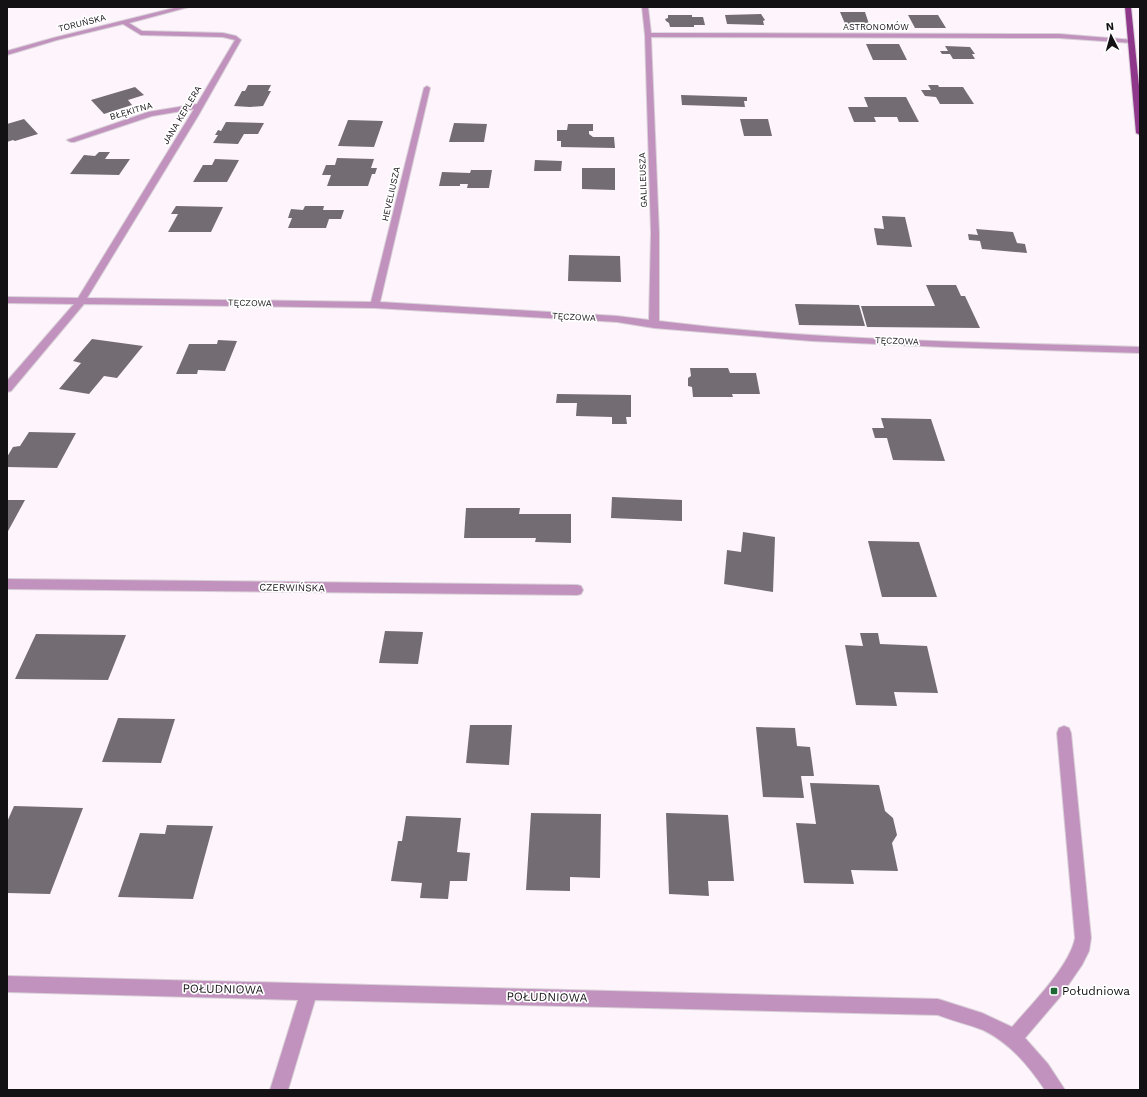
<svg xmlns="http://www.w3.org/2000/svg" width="1147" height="1097" viewBox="0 0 1147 1097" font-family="'Work Sans',sans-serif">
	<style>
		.building { fill: #746c73 }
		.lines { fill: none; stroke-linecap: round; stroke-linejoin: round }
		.minor-casing { stroke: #d8d0d7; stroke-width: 2 }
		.major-casing { stroke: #d8d0d7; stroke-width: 2 }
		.minor { fill: #c292be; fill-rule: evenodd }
		.major { fill: #8f388b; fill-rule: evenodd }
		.poi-dot { fill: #1f6734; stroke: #fff; stroke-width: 1.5 }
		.labels { text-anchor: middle; stroke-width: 3.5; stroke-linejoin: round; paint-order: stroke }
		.far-street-label { font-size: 9px; fill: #141114; stroke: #fff }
		.street-label { font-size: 10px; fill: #141114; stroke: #fff }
		.near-street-label { font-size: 12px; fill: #141114; stroke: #fff }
		.near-poi-label { font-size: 12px; fill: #141114; stroke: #fff; text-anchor: start }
	</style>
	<rect width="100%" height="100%" fill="#fdf4fc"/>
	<path class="building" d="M840,12H865L870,27L846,26Z
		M761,14L765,20L763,21L764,25L727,24L725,15Z
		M668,15H692V17H703L705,25H694V27H670L669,23L666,21L665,19L668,18Z
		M908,15H938L946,28H915Z
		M866,44H899L907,60H873Z
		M945,46L970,47L975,54H972L975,59H953L950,54H942L940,51H948Z
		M248,85H271L268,91H271L263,106L250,107L234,106L242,91H245Z
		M928,85H938L939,87H963L974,104H940L936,97L925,96L921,90H931Z
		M135,87L144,95L128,100L132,105L104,114L91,100Z
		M681,95L747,97V101H744L745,107L682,105Z
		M864,97H906L919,122H899L897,117H874L876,122H854L848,107H868Z
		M24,119L38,134L15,141L13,140L7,142V124Z
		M740,119H768L772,136H744Z
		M348,120L383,121L374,147L338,146Z
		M226,122L264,123L258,134H244L238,144L213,143L218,135H215L218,130L221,131Z
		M454,123L487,124L484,142H449Z
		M568,124H593V131H589V134L593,137H614L615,148L561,147V141H557V130H567Z
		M99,152H110L105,159H130L119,175L70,174L84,155L95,156Z
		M337,158L374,159L371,168H377L375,174H372L368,186H327L331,175H322L326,165H335Z
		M215,159L239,160L227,182H193L203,165H212Z
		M535,160L562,161L561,171H534Z
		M582,168H615V190L582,189Z
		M471,170H492L489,188H467L468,184H460V186H439L442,172L470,173Z
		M176,206L223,207L211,232H168L178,214H171Z
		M305,206H324L323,210H344L341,219H329L326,228H288L292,218H288L291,209L303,210Z
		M882,216L905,217L912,247L877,245L874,228L884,229Z
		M976,229L1013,232L1017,243L1025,244L1027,253L982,249L980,241L969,240L968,234L978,235Z
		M569,255L620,256L621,282L568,281Z
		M926,285H956L961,296H965L980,328L867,327L861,306H935Z
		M795,304L859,305L865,326L799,325Z
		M92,339L143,346L117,378L104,376L89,394L59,389L81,363L73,361Z
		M218,340L237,341L225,371L198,370L197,374H176L189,344H217Z
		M690,368H728L730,373H756L760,394H732L733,397H693L692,387L688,386V378L691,376Z
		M557,394L631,395V417H626L627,424H612V417L576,416L577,403H556Z
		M881,418L931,419L945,461L893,460L887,438H875L872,428H884Z
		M29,432L76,433L57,468L7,467V457L13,447L20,446Z
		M612,497L682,500V521L611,518Z
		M7,500H25L7,533Z
		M466,508H520L519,514H571V543L535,542L536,538H464Z
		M743,532L775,537L773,592L724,584L727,550L741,552Z
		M868,541L919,542L937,597H882Z
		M385,631L423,632L418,664L379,663Z
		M860,633H878L880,644L927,646L938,693L894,692L897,706L856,705L845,645L863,646Z
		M36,634L126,635L108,680L15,679Z
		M118,718L175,719L161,763L102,762Z
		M470,725H512L509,765L466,763Z
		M756,727L795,728L797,746L810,747L814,776H801L804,798L763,797Z
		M810,783L879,785L885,811L893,818L897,835L892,843L898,871L851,870L854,884L804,883L796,823L816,824Z
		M14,806L83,808L50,894L7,893V822Z
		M531,813L601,814L600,878L570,877V891L526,890Z
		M666,813L728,815L734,881H708L709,896L669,894Z
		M406,816L461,818L457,852L470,853L467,881H450L448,899L420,898L422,883L391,881L398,841H402Z
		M167,825L213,826L193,899L118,897L140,833L165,834Z"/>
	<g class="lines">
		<g class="minor-casing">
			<path id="minor" d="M178,7H189L129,23L142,31L223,33L236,36L241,40L198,116L87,298L371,302L424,88L427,86L430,88L380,302L617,316L649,320L651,233L645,35L642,7H648L651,33L1059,34L1134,40V42L1132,43L1059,38L651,37L659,233V321C818,341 980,342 1140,347V353L943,347L812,341L654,328L617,322L375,308L84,304L11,391L7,392V381L74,304L7,303V297L78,298L194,109L152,116L74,142H71L67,140L148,112L197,104L235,40L223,37L141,35L123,24L57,40L7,55V51L53,38Z
				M7,579L577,585L581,586L583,590L581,594L577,595L7,589Z
				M1064,726L1069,728L1071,733L1091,938L1089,951L1082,965L1060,997L1025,1038L1048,1064L1065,1090H1045C1029,1066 1010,1043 983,1030C968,1024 953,1021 938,1015L315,1000L288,1090H270L298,1000L7,992V976L938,999L982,1013L1012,1027C1030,1006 1070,966 1075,938L1057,733L1059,728Z"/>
		</g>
		<g class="major-casing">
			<path id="major" d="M1125,7H1131L1140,96V135L1136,133Z"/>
		</g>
		<use href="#minor" class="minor"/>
		<use href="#major" class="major"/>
	</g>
	<rect class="poi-dot" x="1050" y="987" width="8" height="8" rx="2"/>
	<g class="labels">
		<g class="far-street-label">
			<text transform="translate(82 23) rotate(-14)" y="3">TORUŃSKA</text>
			<text x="876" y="30">ASTRONOMÓW</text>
			<text transform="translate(131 111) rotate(-16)" y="3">BŁĘKITNA</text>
			<text transform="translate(182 115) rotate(-59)" y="3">JANA KEPLERA</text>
			<text transform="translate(643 180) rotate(-92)" y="3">GALILEUSZA</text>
			<text transform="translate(391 194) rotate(-77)" y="3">HEVELIUSZA</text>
			<text transform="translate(250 303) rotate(1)" y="3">TĘCZOWA</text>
			<text transform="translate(574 317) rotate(3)" y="3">TĘCZOWA</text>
			<text transform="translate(897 341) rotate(2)" y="3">TĘCZOWA</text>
		</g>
		<g class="street-label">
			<text transform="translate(292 587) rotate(1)" y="4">CZERWIŃSKA</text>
		</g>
		<g class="near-street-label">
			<text transform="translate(223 989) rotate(1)" y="4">POŁUDNIOWA</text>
			<text transform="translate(547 997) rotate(1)" y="4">POŁUDNIOWA</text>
		</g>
		<g class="near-poi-label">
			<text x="1062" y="995">Południowa</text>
		</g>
	</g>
	<rect width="1147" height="1097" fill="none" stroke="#141114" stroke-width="16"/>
	<g transform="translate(1111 36) rotate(354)" stroke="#ffffff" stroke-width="3" paint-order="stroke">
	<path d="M0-3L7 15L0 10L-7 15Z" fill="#141114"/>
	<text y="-6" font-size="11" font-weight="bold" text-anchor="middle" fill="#141114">N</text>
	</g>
</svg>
